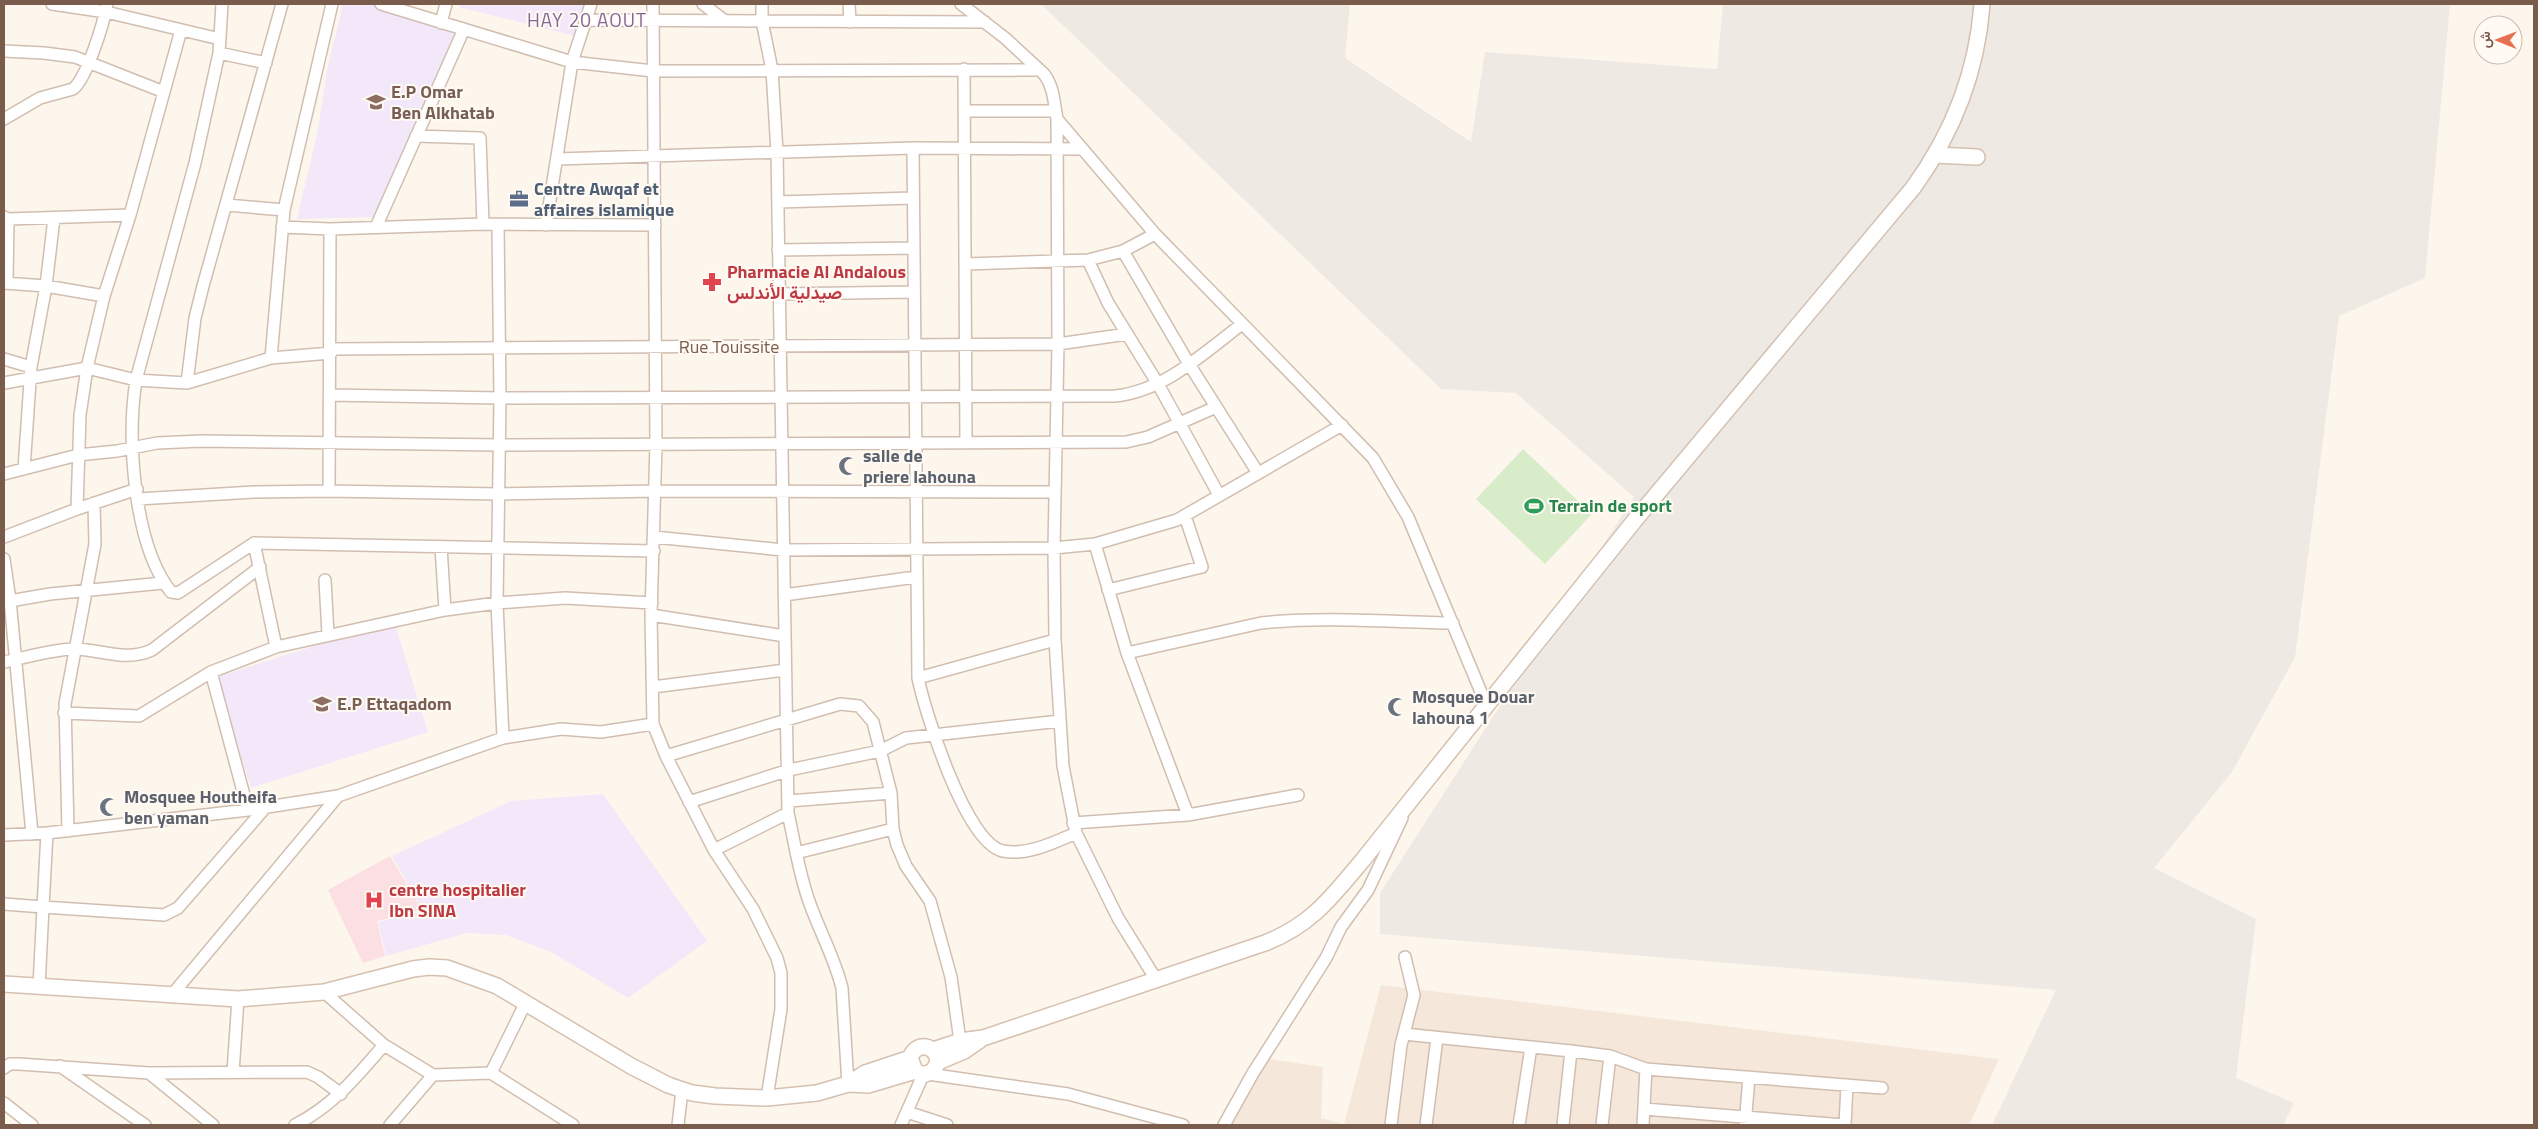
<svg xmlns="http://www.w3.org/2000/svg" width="2538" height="1129" viewBox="0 0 2538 1129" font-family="'Titillium Web',Vazirmatn,sans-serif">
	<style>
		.residential { fill: #f5e8da }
		.industrial { fill: #efe9e4 }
		.education { fill: #f3e8fa }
		.medical { fill: #fbdfe3 }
		.green { fill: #d8ecc9 }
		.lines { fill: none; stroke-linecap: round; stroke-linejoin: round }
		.minor-casing { stroke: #d1beb0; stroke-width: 14 }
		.secondary-casing { stroke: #d6c0b0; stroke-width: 18 }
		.minor { stroke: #fff; stroke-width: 11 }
		.secondary { stroke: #fff; stroke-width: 15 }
		.labels { text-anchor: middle; stroke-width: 4; stroke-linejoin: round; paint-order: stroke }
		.education-label { font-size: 18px; font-weight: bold; fill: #785e54; stroke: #fffaf3; text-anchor: start }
		.service-label { font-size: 18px; font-weight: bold; fill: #4e5e75; stroke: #fffaf3; text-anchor: start }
		.health-label { font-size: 18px; font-weight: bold; fill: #be3a42; stroke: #fffaf3; text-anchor: start }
		.street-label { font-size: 18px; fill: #7a5c4d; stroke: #fffaf3 }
		.worship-label { font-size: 18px; font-weight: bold; fill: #5b616d; stroke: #fffaf3; text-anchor: start }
		.leisure-label { font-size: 18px; font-weight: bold; fill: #27864d; stroke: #fffaf3; text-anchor: start }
		.neighbourhood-label { font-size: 19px; letter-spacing: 1px; fill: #846695; stroke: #fffaf3 }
	</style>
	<rect width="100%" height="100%" fill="#fdf6ec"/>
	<path class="residential" d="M1381,985L1999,1059L1969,1125H1225L1270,1059L1323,1067L1321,1118L1344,1124Z"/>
	<path class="industrial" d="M1041,4H1350L1345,58L1471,142L1485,52L1717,69L1723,4H2450L2425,278L2339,316L2295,657L2232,772L2154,868L2256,919L2236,1078L2294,1103L2283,1125H1992L2056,990L1380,934V893L1634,497L1516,393L1441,389Z"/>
	<path class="education" d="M343,4H385L457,35L380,217L297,219L318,130L327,70Z
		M460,4H587L579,37L459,7Z
		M394,621L428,732L251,788L216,677Z
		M603,794L707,941L628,998L551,952L506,935L467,933L386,956L378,922L423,911L392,856L511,801Z"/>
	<path class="medical" d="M390,856L422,910L377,921L385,956L363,963L328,890Z"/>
	<path class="green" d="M1523,449L1592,514L1545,564L1476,499Z"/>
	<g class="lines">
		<g class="minor-casing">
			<path id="minor" d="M52,4L106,12L220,39
				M222,4L219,53L195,163L136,380C127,439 133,544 171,592L178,593L254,543L654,551
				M381,4L572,62L591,4
				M653,4L656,444L651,615L653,724L666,756L714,850L753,909L777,958L781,973V1009L767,1098
				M703,4L725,21
				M762,4V21L772,70L777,152L788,813C795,844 799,875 810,904C820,932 835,959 842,988L848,1084
				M849,4L850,22
				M961,4L1005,38L1044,74C1054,87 1054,103 1057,119L1058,344L1054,548L1055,640L1063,766L1076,833L1118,918L1157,981
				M587,20L985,22
				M441,23L446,4
				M4,51L44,53L75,57L164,92
				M219,53L266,63
				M964,69L966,442
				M964,111H1055
				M4,119L40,98L73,89C87,78 104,22 107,4
				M1057,119L1155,234L1373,458L1408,517L1486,704
				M416,136L480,138L483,224
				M913,148L918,678C925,712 966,844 1003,851C1027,856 1055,842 1076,833
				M557,159L913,148L1081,149
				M778,202L913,198
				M227,205L284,210
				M4,217L8,219L130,215
				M498,225L500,398L497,603L503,738
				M546,225L572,62L653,71L1039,70
				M282,227L330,229L483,224L655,225
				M376,227L464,29
				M778,250L913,248
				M1123,251L1189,364L1258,473
				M1088,260L1108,303L1158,384L1219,495
				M966,264L1088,260L1123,251L1155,234
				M7,282L8,219
				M4,283L46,286L104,296
				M779,294L913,292
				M331,349L1058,344L1127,334
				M271,358L284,210L332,4
				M4,359L31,367
				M4,383L87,368L136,380L187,383L195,318L203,286L282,4
				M187,383L271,358L331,353
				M330,395L500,398L1115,396C1164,391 1204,353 1242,324
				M24,469L31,367L46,286L54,218
				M4,474L78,455L117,451L157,443L201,441L500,445L1126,442L1148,437L1216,407
				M329,491L330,229
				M138,499L254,492L329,491L499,494L655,491L1054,492
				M77,509L80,415L87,368L104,296L130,215L181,30
				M4,537L77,509L137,489
				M654,537L783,550L1054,548L1095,544L1177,520L1342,425
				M254,543L276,647
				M1095,544L1127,653L1188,815
				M441,547L445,610
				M4,559L10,600L32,834
				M325,580L328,634
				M1108,590L1202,567L1185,516
				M784,595L916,577
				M4,602L50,594L163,583
				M651,615L785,636
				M1127,653L1261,623C1324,616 1389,622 1453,623
				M4,662C24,658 57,648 76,649C103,650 126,662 152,650L260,567
				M211,672L248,810
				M918,678L1055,640
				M653,687L785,670
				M64,713L139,716L211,672L276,647L445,610L497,603L565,598L652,603
				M666,756L840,704L859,706L873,722L891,793L893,829L897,845L906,866L930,901L951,977L960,1041
				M789,801L891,793
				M689,802L789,770L880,751L906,738L1060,721
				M1073,823L1188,815L1298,795
				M68,831L65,704L95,544L94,503
				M47,833L43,907L164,915L178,908L265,808
				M4,835L47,833L248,810L338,796L503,738L561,729L601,732L653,724
				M714,850L788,813
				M796,853L893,829
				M4,904L43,907L39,987
				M171,996L338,796
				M1404,1034L1571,1051
				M384,1045L433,1075L491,1073L573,1125
				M60,1066L145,1125
				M4,1068L10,1064H19L149,1073L307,1072L318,1077L341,1094
				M233,1072L238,999
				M149,1073L213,1125
				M491,1073L526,1002
				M928,1074L1068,1094L1183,1125
				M4,1103L32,1125
				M1644,1109L1844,1125
				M907,1112L947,1125
				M295,1125C334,1105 355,1078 384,1045L324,992
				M390,1125L433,1075
				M678,1125L682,1090
				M901,1125L923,1075
				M1224,1125L1253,1073L1326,958L1341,927L1368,890L1402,818
				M1391,1125L1401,1045L1414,995L1405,957
				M1426,1125L1437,1038
				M1519,1125L1531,1047
				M1563,1125L1571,1051L1610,1056L1646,1069L1882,1088
				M1602,1125L1610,1056
				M1643,1125L1646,1069
				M1745,1125L1749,1077
				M1845,1125L1847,1085"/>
		</g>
		<g class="secondary-casing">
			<path id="secondary" d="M1935,155L1977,157
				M4,984L238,999L324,992L413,969L429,967L447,968L497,986L631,1066L668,1085L692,1093L715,1096L767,1098L817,1093L848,1084L868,1085L915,1071
				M933,1050L960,1041L983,1038L1265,943C1311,925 1331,898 1362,861L1635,520L1913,188C1953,133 1977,73 1982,4
				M938,1062L964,1051L980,1040
				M848,1084L865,1073L910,1058C916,1041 936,1044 938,1062L933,1071L923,1075L915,1071L910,1058"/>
		</g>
		<use href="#minor" class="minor"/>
		<use href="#secondary" class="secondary"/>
	</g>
	<defs>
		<g id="school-bare" transform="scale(1.5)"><path d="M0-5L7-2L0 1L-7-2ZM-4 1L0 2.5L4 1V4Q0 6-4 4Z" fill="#8d6e63" stroke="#fffaf3" stroke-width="2.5" paint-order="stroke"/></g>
		<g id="office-bare" transform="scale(1.5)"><path d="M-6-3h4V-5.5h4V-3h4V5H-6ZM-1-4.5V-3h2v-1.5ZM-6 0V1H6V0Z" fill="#5c6f8a" stroke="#fffaf3" stroke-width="2.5" paint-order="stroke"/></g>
		<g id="pharmacy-bare" transform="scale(1.5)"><path d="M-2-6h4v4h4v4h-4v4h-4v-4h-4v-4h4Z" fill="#e0444e" stroke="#fffaf3" stroke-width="2.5" paint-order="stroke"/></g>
		<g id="mosque-bare" transform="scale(1.5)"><path d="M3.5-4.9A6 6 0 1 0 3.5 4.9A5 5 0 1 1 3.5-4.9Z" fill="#6b7280" stroke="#fffaf3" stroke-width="2.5" paint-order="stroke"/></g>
		<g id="stadium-bare" transform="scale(1.5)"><path d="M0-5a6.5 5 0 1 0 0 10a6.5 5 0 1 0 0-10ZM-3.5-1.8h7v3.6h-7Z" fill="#2e9e5b" stroke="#fffaf3" stroke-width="2.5" paint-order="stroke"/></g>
		<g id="hospital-bare" transform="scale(1.5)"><path d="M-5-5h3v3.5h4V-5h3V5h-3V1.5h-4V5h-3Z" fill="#e0444e" stroke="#fffaf3" stroke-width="2.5" paint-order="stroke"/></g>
	</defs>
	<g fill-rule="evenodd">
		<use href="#school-bare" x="376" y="102"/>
		<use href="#office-bare" x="519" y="199"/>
		<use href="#pharmacy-bare" x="712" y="282"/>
		<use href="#mosque-bare" x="848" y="466"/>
		<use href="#stadium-bare" x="1534" y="506"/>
		<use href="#school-bare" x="322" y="704"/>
		<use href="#mosque-bare" x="1397" y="707"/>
		<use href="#mosque-bare" x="109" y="807"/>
		<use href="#hospital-bare" x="374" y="900"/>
	</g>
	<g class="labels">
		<g class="education-label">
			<text x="391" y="98">E.P Omar<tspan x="391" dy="21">Ben Alkhatab</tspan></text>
			<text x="337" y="710">E.P Ettaqadom</text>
		</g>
		<g class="service-label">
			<text x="534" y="195">Centre Awqaf et<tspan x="534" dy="21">affaires islamique</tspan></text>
		</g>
		<g class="health-label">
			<text x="727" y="278">Pharmacie Al Andalous<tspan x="727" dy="21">صيدلية الأندلس</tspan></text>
			<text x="389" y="896">centre hospitalier<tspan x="389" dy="21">Ibn SINA</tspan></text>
		</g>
		<g class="street-label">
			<text x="729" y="353">Rue Touissite</text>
		</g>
		<g class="worship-label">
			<text x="863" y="462">salle de<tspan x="863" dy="21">priere lahouna</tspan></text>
			<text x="1412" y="703">Mosquee Douar<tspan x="1412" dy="21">lahouna 1</tspan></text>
			<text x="124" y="803">Mosquee Houtheifa<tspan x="124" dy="21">ben yaman</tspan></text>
		</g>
		<g class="leisure-label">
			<text x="1549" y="512">Terrain de sport</text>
		</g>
		<g class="neighbourhood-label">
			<text x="587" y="27">HAY 20 AOUT</text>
		</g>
	</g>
	<rect width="2538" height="1129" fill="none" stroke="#7a5c4d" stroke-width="10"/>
	<g transform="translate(2498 40) rotate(271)"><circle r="24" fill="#fffaf3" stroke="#cabbb1"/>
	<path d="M0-4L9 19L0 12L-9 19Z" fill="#e76f51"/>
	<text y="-8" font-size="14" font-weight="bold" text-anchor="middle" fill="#7a5c4d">ش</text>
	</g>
</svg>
